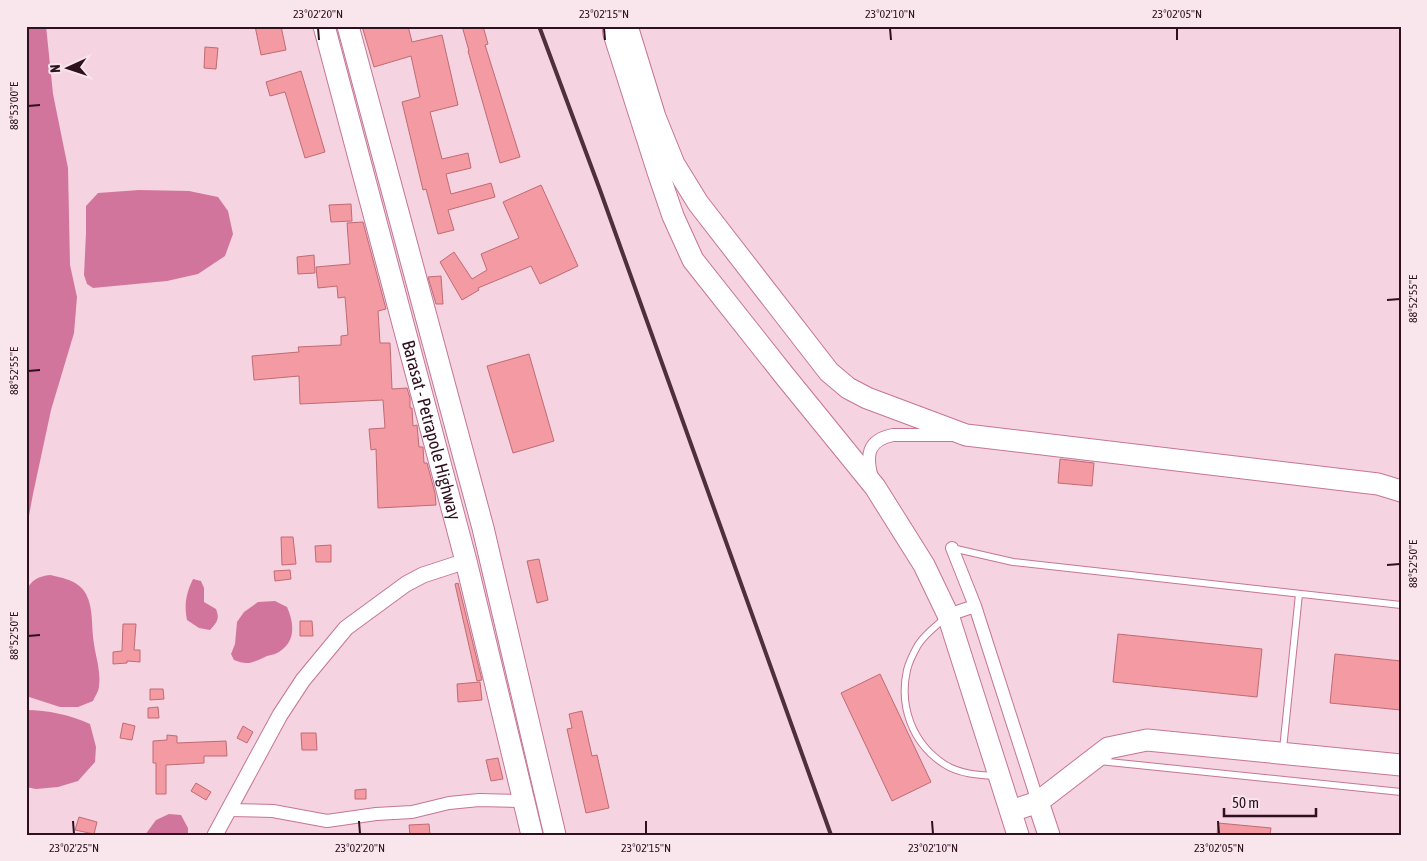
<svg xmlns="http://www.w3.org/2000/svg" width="1427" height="861" viewBox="0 0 1427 861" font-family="'Asap Condensed',sans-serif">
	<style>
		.water { fill: #d2759c }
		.building { fill: #f39aa2; stroke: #bf6b74 }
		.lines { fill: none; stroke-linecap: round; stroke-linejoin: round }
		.service-casing { stroke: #c57596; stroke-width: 8 }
		.minor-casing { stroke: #c57596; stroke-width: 14 }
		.tertiary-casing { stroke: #c57596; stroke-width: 17 }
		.trunk-casing { stroke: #c57596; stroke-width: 23 }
		.service { stroke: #fff; stroke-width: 6 }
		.minor { stroke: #fff; stroke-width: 12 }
		.tertiary { stroke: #fff; stroke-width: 15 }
		.trunk { stroke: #fff; stroke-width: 21 }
		.rail { stroke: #4e2f3d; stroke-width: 4 }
		.ticks { fill: none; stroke: #2f101e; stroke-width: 2 }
		.labels { text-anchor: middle; stroke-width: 5; stroke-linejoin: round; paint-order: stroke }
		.street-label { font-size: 18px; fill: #2f101e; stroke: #f8e6ec }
		.neatline { fill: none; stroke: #2f101e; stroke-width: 2 }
		.ticks-label { font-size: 12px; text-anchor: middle; fill: #2f101e }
	</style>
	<rect width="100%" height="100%" fill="#f6d3e0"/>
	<path class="water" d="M26,26H46L53,94L68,168L70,265L77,297L74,333L51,410L33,494L26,532Z
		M139,190L189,191L218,197L228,211L233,234L225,256L198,274L167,281L93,288L87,284L84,275L86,233V206L98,193Z
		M50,575C64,578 79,581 86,594C94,609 91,628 94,644C96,658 101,672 99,686C99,691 95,696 93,701L78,707H60L26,696V591C31,580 39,576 50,575Z
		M193,579L201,581L204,588V602L216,609C220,619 217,622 210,630L199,628L187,620C184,605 186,593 193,579Z
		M275,601L287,607C295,625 296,644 275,654C272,655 270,655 267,656C254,662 248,666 234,660L231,654L235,644L237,622L244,612L258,602Z
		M26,710C48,710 70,715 90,724L96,747L95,762L78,781L58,787L36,789L26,787Z
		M169,814L181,815L188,828V835H145L156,820Z"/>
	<path class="building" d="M255,26H281L286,50L261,55Z
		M362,26H408L412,42L442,35L458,105L430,112L442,159L468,153L471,168L446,174L451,194L491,183L495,197L448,210L454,230L438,234L426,189L423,190L402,102L420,97L411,56L374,67Z
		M462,26H483L488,44L485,45L520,157L500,163L468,51H469Z
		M205,47L218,48L216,69L204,68Z
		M301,71L325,152L305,158L285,92L270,96L266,82Z
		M541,185L578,266L540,284L531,266L478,288L479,290L462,300L440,262L454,252L472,279L487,270L481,254L519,238L503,202Z
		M351,204L352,221L331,222L329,205Z
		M363,222L386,309L378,311L380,343H390L392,389L407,388L410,398V408H412L413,426L417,425L419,447H423L424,463H427L435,493L436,505L378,508L376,449L371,450L369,429L385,428L383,400L300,404L299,376L254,380L252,356L299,352L298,347L341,345V336L348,335L345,297L338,298L337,286L318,288L316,267L350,264L347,223Z
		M314,255L315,273L298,274L297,257Z
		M441,276L443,304H436L428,277Z
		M529,354L554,441L513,453L487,366Z
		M1060,459L1094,463L1092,486L1058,483Z
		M281,537H293L296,564L282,565Z
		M331,545V562H316L315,546Z
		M539,559L548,600L537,603L527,561Z
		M290,570L291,579L275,581L274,571Z
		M458,583L482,680L477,681L455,584Z
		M300,621H312L313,636H300Z
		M123,624H136L134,650H140V662L127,661V663L113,664V652L122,651Z
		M1118,634L1262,649L1257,697L1113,682Z
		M1335,654L1401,661V710L1330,703Z
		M880,674L931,782L892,801L841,693Z
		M480,682L482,700L458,702L457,684Z
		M150,689H163L164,699L150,700Z
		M158,707L159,718H148V708Z
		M582,711L592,756L597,755L609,808L586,813L567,729L572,728L569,714Z
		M123,723L135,726L132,740L120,738Z
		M243,726L253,732L247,743L237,738Z
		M301,733H316L317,750H302Z
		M167,735L177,736V743L226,741L227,756H204V763L166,765V794H156V763H153V741L167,740Z
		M498,758L503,779L491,781L486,760Z
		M196,783L211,792L206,800L191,791Z
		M366,789V799H355V790Z
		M79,817L97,822L94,834L75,830Z
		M1218,823L1271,828L1270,835H1217Z
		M429,824L430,835H410L409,825Z"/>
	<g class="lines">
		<g class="service-casing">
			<path id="service" d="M952,548L1013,562L1401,605
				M945,618C936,626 924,635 918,645C914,652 909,662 907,670C899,706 912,743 944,764C959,774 978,775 996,776
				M1283,749L1299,594
				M1099,761L1401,792"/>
		</g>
		<g class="minor-casing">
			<path id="minor" d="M872,478C866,456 867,440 893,435H951
				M952,548L975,606L1038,802
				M948,615L975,606
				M228,810L273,811L327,821L376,814L412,812L449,803L479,800L523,801"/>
		</g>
		<g class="tertiary-casing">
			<path id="tertiary" d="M215,835L280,715L303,680L346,628L406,584L423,575L466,561"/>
		</g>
		<g class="trunk-casing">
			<g id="trunk">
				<path id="s1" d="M324,26L466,561L532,835"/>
				<path d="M348,26L483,528L555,835"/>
				<path d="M613,26L614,34L658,172L673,216L693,260L784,375L875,487L924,565L948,615L1018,835"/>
				<path d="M627,26L655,117L674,164L698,203L829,372L848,388L867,398L966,435L1378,484L1401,491"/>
				<path d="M1038,802L1049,835"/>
				<path d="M1011,811L1038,802L1108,748L1147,740L1401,765"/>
			</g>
		</g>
		<use href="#service" class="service"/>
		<use href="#minor" class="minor"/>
		<use href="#tertiary" class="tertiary"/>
		<use href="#trunk" class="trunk"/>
		<path class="rail" d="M539,26L600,190L831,835"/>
	</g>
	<path class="ticks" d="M318,28L319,40M604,28L605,40M890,28L891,40M1177,28V40M28,106L40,105M1387,300L1400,299M28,371L40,370M1387,565L1400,564M28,636L40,635M73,821L74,834M359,821L360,834M646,821V834M932,821L933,834M1218,821L1219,834"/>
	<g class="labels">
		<g class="street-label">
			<text dy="6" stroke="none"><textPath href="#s1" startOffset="418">Barasat - Petrapole Highway</textPath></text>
		</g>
	</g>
	<rect width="1427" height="861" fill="none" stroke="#f8e6ec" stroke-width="55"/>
	<g transform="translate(68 68) rotate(267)" stroke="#f8e6ec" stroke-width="4" paint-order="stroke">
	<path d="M0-4L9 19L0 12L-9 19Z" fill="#2f101e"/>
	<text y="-8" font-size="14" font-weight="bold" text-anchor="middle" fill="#2f101e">N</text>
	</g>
	<path d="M1224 808v8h92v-8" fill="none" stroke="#2f101e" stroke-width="2.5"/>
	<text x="1232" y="808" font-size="15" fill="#2f101e" stroke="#f8e6ec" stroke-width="4" paint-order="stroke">50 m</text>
	<rect x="28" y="28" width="1372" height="806" class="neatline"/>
	<g class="ticks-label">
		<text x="318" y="18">23°02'20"N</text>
		<text x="604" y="18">23°02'15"N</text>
		<text x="890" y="18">23°02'10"N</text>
		<text x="1177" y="18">23°02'05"N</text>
		<text transform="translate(14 106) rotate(-90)" y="4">88°53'00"E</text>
		<text transform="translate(1413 299) rotate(-90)" y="4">88°52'55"E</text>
		<text transform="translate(14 371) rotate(-90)" y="4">88°52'55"E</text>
		<text transform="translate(1413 564) rotate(-90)" y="4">88°52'50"E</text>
		<text transform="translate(14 636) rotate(-90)" y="4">88°52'50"E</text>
		<text x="74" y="852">23°02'25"N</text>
		<text x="360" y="852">23°02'20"N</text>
		<text x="646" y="852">23°02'15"N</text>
		<text x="933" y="852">23°02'10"N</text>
		<text x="1219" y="852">23°02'05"N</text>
	</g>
</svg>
